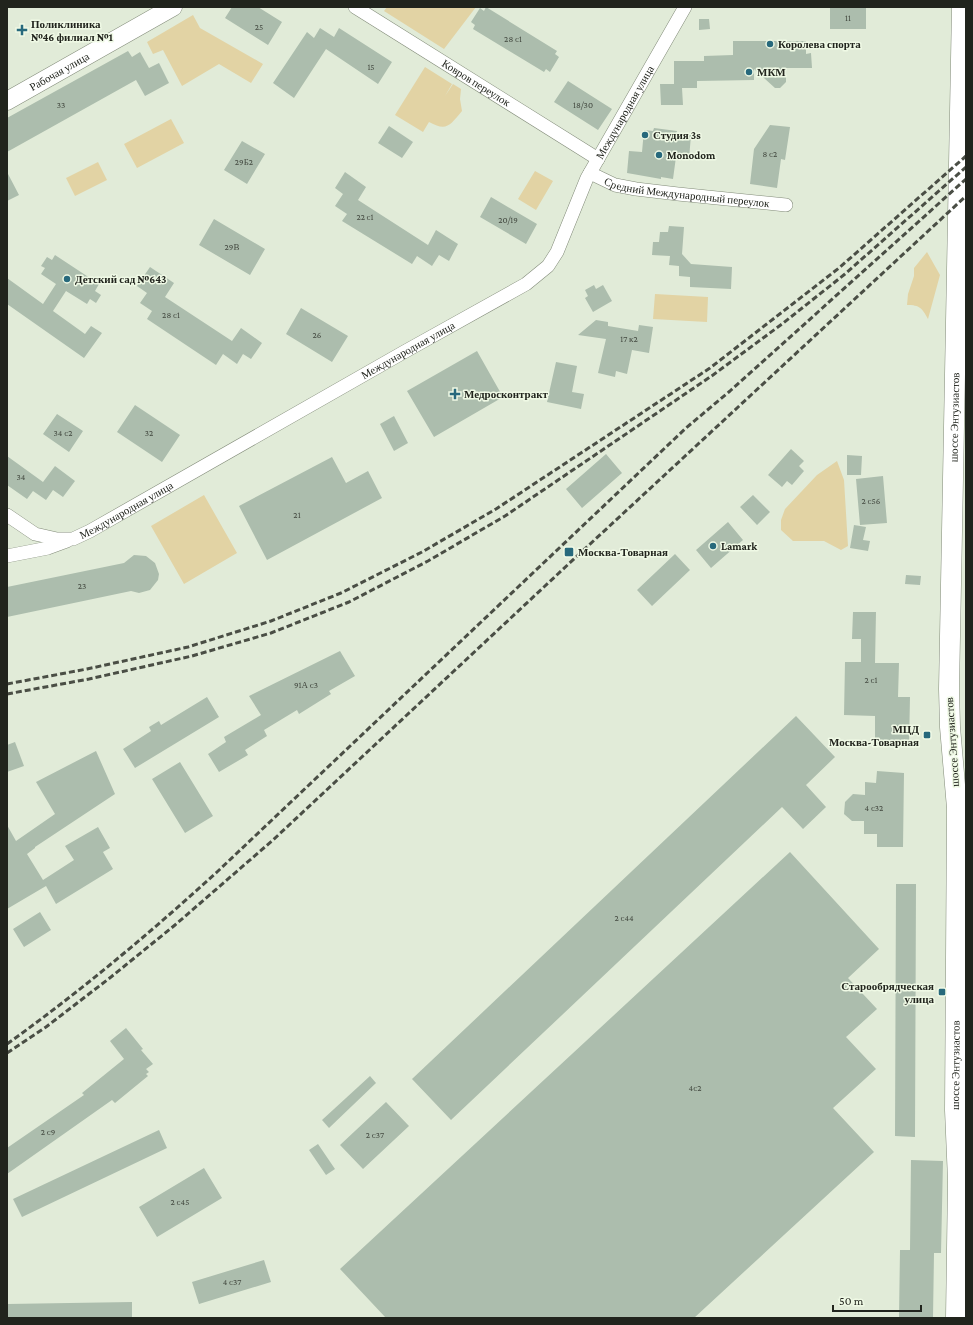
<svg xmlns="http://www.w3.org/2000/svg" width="973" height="1325" viewBox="0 0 973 1325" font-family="'Crimson Pro',serif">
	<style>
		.green { fill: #e2d3a4 }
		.building { fill: #acbdad }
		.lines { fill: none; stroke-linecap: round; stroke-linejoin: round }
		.street-casing { stroke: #828b79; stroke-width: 14 }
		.secondary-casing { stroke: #828b79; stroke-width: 19 }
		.primary-casing { stroke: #828b79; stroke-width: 21 }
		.street { stroke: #fff; stroke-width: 13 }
		.secondary { stroke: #fff; stroke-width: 18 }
		.primary { stroke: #fff; stroke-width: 20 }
		.rail { stroke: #4a4e45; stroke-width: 3; stroke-dasharray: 6 3; stroke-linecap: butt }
		.poi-dot { fill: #27697c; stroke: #eff9e5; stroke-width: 1.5 }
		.labels { text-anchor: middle; stroke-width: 3; stroke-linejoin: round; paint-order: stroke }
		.number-label { font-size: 9px; fill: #444a41 }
		.poi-label { font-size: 11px; font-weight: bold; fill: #21241d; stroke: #eff9e5; text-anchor: start }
		.street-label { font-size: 11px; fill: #21241d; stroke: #eff9e5 }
	</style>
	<rect width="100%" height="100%" fill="#e1ebd8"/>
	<path class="green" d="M387,7H476L444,49L384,11Z
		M193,15L200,28L263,64L251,83L219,64L182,86L163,50L153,54L147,42Z
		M425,67L452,84L445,96L453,84L461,89L460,99L462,111C450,125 447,132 429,122L423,132L395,115Z
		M171,119L184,143L137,168L124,144Z
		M98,162L107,180L75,196L66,178Z
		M535,171L553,181L536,210L518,199Z
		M927,252L940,275L928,319C922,308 920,305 907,305L908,294L914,276V268Z
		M655,294L708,297L707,322L653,319Z
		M837,461L844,480L848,546L841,550L824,541H793L781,530V520L785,509L817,475Z
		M204,495L237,553L184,584L151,526Z"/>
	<path class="building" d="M232,7H258L282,22L268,45L225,18Z
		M486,7L557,51L555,54L559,57L550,72L546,69L544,72L473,29L475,25L471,22L480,8L484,11Z
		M830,7H866V29H830Z
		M699,19H709L710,29L699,30Z
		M320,28L334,37L339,28L392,62L378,84L326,49L294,98L273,83L307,32L314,38Z
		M733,41H806V54L811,53L812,68H786V82L780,88H775L754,69V80L697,81V88H682L683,105H661L660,84H674V61H704V56L733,55Z
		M128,51L132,57L140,52L149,68L159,63L169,83L145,96L136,80L7,152V118Z
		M568,81L612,109L598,130L554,102Z
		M770,125L790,127L785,160L781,159L777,188L750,184L754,149Z
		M389,126L413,142L402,158L378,143Z
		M654,128L677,131L676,134L691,135L689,159L676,157L673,179L661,177V179L627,173L629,151L642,152L644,130L653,131Z
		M242,141L265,154L247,184L224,170Z
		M7,172L19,195L7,201Z
		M345,172L366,187L358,200L428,245L436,230L458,244L449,261L439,255L432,266L417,256L412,264L342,221L347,214L335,206L343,194L335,188Z
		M491,197L537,224L526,244L480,217Z
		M214,219L265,249L250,275L199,245Z
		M669,226L684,227L682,254L691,264L732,267L731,289L690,287V277L679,276V266L669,265L670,256L652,255L653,242H659L660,232H668Z
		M55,255L99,284L95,291L101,295L96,303L90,299L87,304L66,291L53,311L85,334L91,326L102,333L84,358L7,304V278L43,304L56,284L41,274L45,268L41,266L47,257L52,260Z
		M150,267L174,283L165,297L232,341L241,328L262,343L251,359L243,354L237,364L223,354L216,365L147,319L152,311L140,303L147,293L137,286Z
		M594,285L596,289L603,285L612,301L593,312L585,298L588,296L585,290Z
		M301,308L348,336L332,362L286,334Z
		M596,320L608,322V326L638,331L639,325L653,327L649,353L632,350L627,374L616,371L615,377L598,373L606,339L578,335Z
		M477,351L503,397L434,437L407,391Z
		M556,362L577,366L572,392L584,394L581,409L547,402Z
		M135,405L180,435L162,462L117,432Z
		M57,414L83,431L69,452L43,434Z
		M394,416L408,443L394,451L380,424Z
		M791,449L804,461L799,466L804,471L792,485L787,481L782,487L768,475Z
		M606,454L622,473L582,508L566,489Z
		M847,455L862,456L861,475H847Z
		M7,456L43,482L55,466L75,481L63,497L53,490L46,500L33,491L27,499L7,485Z
		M332,457L346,483L368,471L382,498L267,560L239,506Z
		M883,476L887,523L860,525L856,479Z
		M753,495L770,512L757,525L740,507Z
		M728,522L743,540L711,568L696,550Z
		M854,525L866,527L863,540L870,541L868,551L850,548Z
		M675,554L690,570L652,606L637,590Z
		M134,555L146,556L155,563L159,574L158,580L150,590L139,593L131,591L7,617V587L124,563Z
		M906,575L921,576L920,585L905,584Z
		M853,612H876L875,663H899L898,697H910L909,746L875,745V716L844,715L845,662H861V639H852Z
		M340,651L355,676L329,691L331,694L299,714L297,710L264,730L267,736L245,750L248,755L219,772L208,754L226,742L224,737L261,715L249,696Z
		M207,697L219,717L135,768L123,749L151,731L149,727L159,721L161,725Z
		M796,716L835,757L806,785L826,807L803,829L782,807L451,1120L412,1079Z
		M15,742L24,766L7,772V745Z
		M96,751L115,794L35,847V848L27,854L43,880L74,860L65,846L98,827L110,848L103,852L113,869L56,904L46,886L7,909V825L16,841L55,814L36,782Z
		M180,762L213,816L185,833L152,779Z
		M877,771L904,773L903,847H877V834H864V821H852L844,814L845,802L853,794L865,795V782L876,783Z
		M790,852L879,949L848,978L877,1009L846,1037L876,1069L833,1108L874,1152L694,1318H386L340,1269Z
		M896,884H916L915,1137L895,1136Z
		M40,912L51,930L24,947L13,929Z
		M126,1028L143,1049L141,1050L153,1064L146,1069L149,1072L146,1074L148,1076L115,1103L112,1100L7,1174V1148L84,1095L82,1093L124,1059L110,1041Z
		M370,1076L376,1083L329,1128L322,1120Z
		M386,1102L409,1126L363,1169L340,1145Z
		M159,1130L167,1148L22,1217L13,1199Z
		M318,1144L335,1169L326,1175L309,1150Z
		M911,1160L943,1161L941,1253H934L933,1318H899L900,1250H910Z
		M204,1168L222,1198L157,1237L139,1207Z
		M264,1260L271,1282L199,1304L192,1282Z
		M132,1302V1318H7V1304Z"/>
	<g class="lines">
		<g class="street-casing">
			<g id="street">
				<path id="s1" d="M355,7L598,159"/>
				<path id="s2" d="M590,173L615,185L636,189L678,194L786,205"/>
				<path id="s3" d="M7,515L35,534L57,539H73L90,531L404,352L526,284L548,266L557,252L587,178L685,7"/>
				<path d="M7,556L48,548L67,541"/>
			</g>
		</g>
		<g class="secondary-casing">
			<g id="secondary">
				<path id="s4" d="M7,101L173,7"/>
			</g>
		</g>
		<g class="primary-casing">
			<g id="primary">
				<path id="s5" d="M956,1318L958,1180L955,1110L957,808L950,727L949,689C953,461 959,234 962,7"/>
			</g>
		</g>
		<use href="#street" class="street"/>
		<use href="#secondary" class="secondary"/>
		<use href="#primary" class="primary"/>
		<path class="rail" d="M7,684L87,669L188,647L271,621L341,593L422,552L496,509L710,368L839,268L966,156
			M7,694L89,679L192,656L271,633L349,602L428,561L505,516L713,375L782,324L845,274L966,167
			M7,1044C81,991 150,933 217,872L686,428L730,391L966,179
			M7,1053L46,1027L111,977L175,925L273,840L575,558L966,196"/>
	</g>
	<g class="poi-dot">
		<path d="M20 24h4v4h4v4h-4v4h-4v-4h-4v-4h4z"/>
		<circle cx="770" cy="44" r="4"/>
		<circle cx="749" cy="72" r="4"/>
		<circle cx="645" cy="135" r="4"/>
		<circle cx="659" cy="155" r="4"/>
		<circle cx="67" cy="279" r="4"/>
		<path d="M453 388h4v4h4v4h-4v4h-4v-4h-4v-4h4z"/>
		<circle cx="713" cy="546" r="4"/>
		<rect x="564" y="547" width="10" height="10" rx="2"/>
		<rect x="923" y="731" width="8" height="8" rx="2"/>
		<rect x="938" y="988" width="8" height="8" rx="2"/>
	</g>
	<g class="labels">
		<g class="number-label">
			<text x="848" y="21">11</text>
			<text x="259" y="30">25</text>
			<text x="513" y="42">28 с1</text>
			<text x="371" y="70">15</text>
			<text x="61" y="108">33</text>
			<text x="583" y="108">18/30</text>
			<text x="770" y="157">8 с2</text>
			<text x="244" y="165">29Б2</text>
			<text x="365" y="220">22 с1</text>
			<text x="508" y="223">20/19</text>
			<text x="232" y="250">29В</text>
			<text x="171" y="318">28 с1</text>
			<text x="317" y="338">26</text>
			<text x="629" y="342">17 к2</text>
			<text x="63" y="436">34 с2</text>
			<text x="149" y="436">32</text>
			<text x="21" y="480">34</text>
			<text x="871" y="504">2 с56</text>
			<text x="297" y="518">21</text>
			<text x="82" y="589">23</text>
			<text x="871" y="683">2 с1</text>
			<text x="306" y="688">91А с3</text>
			<text x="874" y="811">4 с32</text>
			<text x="624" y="921">2 с44</text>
			<text x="695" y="1091">4с2</text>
			<text x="48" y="1135">2 с9</text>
			<text x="375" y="1138">2 с37</text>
			<text x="180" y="1205">2 с45</text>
			<text x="232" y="1285">4 с37</text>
		</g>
		<g class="poi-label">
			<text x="31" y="28">Поликлиника<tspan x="31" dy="13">№46 филиал №1</tspan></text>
			<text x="778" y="48">Королева спорта</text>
			<text x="757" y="76">МКМ</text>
			<text x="653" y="139">Студия 3s</text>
			<text x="667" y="159">Monodom</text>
			<text x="75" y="283">Детский сад №643</text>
			<text x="464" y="398">Медросконтракт</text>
			<text x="721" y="550">Lamark</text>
			<text x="578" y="556">Москва-Товарная</text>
			<text x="919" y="733" text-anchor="end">МЦД<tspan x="919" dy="13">Москва-Товарная</tspan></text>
			<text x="934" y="990" text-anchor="end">Старообрядческая<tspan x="934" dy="13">улица</tspan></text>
		</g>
		<g class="street-label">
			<text dy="4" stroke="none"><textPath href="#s4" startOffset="60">Рабочая улица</textPath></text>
			<text dy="4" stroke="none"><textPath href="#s1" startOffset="143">Ковров переулок</textPath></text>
			<text dy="4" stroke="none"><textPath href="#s3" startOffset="793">Международная улица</textPath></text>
			<text dy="4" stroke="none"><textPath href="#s2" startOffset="100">Средний Международный переулок</textPath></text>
			<text dy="4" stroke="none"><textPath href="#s3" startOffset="457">Международная улица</textPath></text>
			<text dy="4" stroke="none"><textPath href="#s5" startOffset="901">шоссе Энтузиастов</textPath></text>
			<text dy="4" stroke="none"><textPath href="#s3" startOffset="133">Международная улица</textPath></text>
			<text transform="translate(952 742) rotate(-94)" y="4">шоссе Энтузиастов</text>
			<text dy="4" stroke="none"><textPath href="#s5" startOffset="253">шоссе Энтузиастов</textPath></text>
		</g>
	</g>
	<rect width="973" height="1325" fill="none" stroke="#21241d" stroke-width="16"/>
	<path d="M833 1305v6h88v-6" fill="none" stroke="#21241d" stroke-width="2"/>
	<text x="839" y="1305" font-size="12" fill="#21241d" stroke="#eff9e5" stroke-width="3" paint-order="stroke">50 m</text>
</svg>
